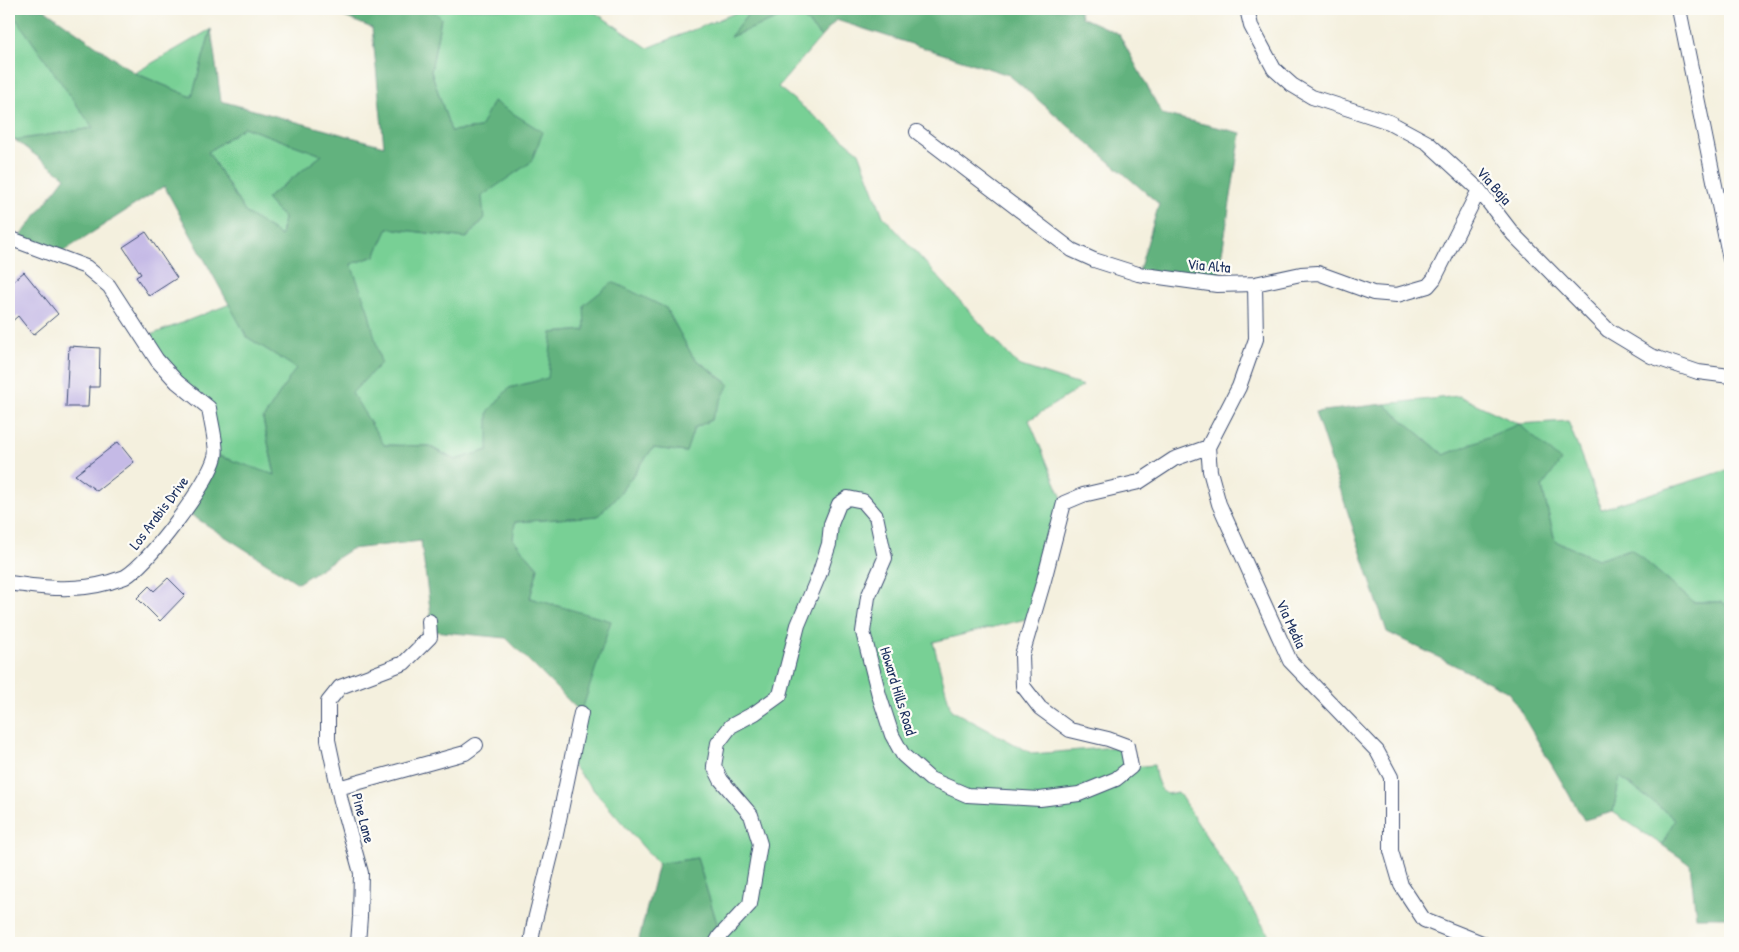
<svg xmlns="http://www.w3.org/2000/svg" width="1739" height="952" viewBox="0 0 1739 952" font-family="'Patrick Hand',sans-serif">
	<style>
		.green { fill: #78d095; stroke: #4a807a }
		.forest { fill: #62b27e; stroke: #3e706e; fill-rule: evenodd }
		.building { fill: #c5bae6 }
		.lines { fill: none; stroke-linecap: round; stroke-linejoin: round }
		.minor-casing { stroke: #3c4c71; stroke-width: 16 }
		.minor { stroke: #fff; stroke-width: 14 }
		.labels { text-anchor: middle; stroke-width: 4.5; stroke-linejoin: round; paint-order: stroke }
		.street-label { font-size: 15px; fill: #1b2f5e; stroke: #fdfcf7 }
	</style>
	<rect width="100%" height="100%" fill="#fdfcf7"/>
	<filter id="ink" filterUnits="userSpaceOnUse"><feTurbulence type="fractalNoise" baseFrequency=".02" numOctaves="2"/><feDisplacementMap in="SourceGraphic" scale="10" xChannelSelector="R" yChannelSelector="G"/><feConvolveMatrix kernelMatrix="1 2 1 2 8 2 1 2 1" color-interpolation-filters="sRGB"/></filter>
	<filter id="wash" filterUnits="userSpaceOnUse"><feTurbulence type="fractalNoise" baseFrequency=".0096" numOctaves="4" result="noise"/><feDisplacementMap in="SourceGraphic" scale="20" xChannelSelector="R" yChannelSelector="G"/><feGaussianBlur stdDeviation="1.12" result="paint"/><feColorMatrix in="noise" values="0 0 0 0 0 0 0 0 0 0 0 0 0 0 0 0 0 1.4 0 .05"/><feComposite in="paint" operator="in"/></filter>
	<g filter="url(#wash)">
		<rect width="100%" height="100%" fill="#f4f0de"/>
		<path class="green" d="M432,9H590L648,48L745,9H752L731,36L797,11L821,37L778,87L859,152L883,216L1018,365L1083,386L1029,420L1064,503L1034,617L933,642L951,710L1033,754L1127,746L1131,767L1154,765L1156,777L1161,790L1167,794L1178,792L1271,938V943H723L697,858L658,864L571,764L581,713L530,598L538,568L513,539L515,522L598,516L619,494L653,448L686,452L694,428L711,420L728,383L693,357L666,308L585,330L552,333L549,378L509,388L489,450L455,460L429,446L384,445L351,393V264L375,256L388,228L467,238L484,219L481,196L531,162L480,128L451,131L431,71L441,18Z
			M9,15L17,20L94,128L15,140L9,136Z
			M211,29L192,97L135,73Z
			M244,127L322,155L266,199L284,218L281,237L245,212L208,152Z
			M230,304L247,337L297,368L263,419L275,476L216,455L209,408L143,338Z
			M1459,396L1519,424L1568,421L1601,509L1730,469V607L1720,602H1693L1631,549L1597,559L1555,541L1542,487L1519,425L1444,455L1384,404Z
			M1620,776L1676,820L1662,845L1613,812Z"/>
		<path class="forest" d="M9,9H44L135,73L192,97L211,29L221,101L384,146L372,28L337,14V9H432L441,18L431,71L451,131L480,128L493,101L543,132L531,162L482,196L484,219L466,238L388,228L375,256L351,264L368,310L381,363L352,393L384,445L429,446L455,460L488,450V412L509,388L548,378L552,333L585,330L584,305L613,282L666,308L693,357L729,384L711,420L694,428L686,452L653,448L619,494L598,516L515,522L513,539L538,568L530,598L611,621L581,713L506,638L433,631L421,541L351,549L298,583L185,511L216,455L275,475L263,419L296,368L247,337L164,186L56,256L17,241L65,177L15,140L93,128L17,20L9,15ZM244,127L322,155L266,199L284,218L281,236L245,212L208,152Z
			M752,9H1079L1081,17L1119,34L1162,114L1241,133L1217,285L1138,274L1159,204L1009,75L836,20L821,37L797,11L730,37Z
			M1384,404L1444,455L1519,424L1561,461L1542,487L1555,541L1597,559L1631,549L1693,602H1721L1730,607V917H1696L1690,864L1662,845L1675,819L1620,777L1613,812L1584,820L1509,692L1387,632L1315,412Z
			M697,858L723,943H638L658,864Z"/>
		<g id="blocks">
			<path class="building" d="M146,232L177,278L149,296L136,277L141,274L123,247Z
				M24,272L58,314L33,335L18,316L9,324V284Z
				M69,346L100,348L99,387H89L88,407H66Z
				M118,442L134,462L97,491L75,475Z
				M168,578L185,595L160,621L137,598L149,586L154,591Z"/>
		</g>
	</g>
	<g filter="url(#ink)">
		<use href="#blocks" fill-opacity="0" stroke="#3c4c71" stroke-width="1"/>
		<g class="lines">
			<g class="minor-casing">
				<path id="minor" d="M1247,9L1251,26L1274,69L1292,85L1312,97L1389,122L1428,143L1479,190L1513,234L1608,330L1651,356L1698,372L1730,376
					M1679,9L1730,259
					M917,132L1072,250L1094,260L1138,274L1217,285L1255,284L1301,274L1318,273L1373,293L1397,295L1428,286L1434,279L1479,190
					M9,238L86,267L109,286L157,360L177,382L209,408C210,418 218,448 215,457C208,484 149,563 125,577C120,579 115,580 110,582C75,592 44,588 9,583
					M1255,284L1256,339L1239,387L1208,447L1210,471L1219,504L1290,661L1377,751L1391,777V851L1401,885L1424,920L1482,943
					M338,788L465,753L476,745
					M358,943L360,917L361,873L341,801L328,740V702L340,687L404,663L430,637L429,621
					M531,943L534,924L555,839L581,713
					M716,943L720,936L750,904L760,844L751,815L721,780L714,766L718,743L731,726L755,713L780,695L798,625L819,575L829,544L831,524L839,504L848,498L863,501L876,516L885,558L868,597L863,632L879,695L892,735L903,755L930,779L967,795L1040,799L1079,794L1116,779L1131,767L1127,746L1108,739L1070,730L1040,708L1023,686L1022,655L1044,580L1064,503L1083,495L1139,482L1174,459L1208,447"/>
			</g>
			<use href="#minor" class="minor"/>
		</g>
	</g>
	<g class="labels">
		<g class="street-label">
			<text transform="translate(1494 186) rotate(49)" y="5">Via Baja</text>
			<text transform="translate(1209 266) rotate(5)" y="5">Via Alta</text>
			<text transform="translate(159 513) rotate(-53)" y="5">Los Arabis Drive</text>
			<text transform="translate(1291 624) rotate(65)" y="5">Via Media</text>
			<text transform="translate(898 691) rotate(73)" y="5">Howard Hills Road</text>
			<text transform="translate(363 818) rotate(75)" y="5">Pine Lane</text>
		</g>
	</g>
	<rect width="1739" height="952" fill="none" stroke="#fdfcf7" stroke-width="30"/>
</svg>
